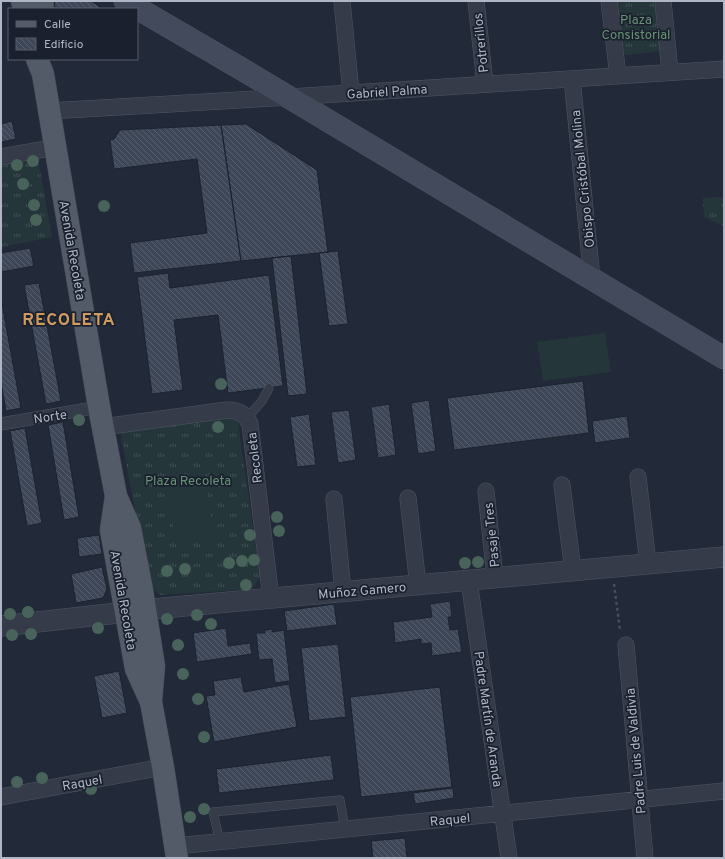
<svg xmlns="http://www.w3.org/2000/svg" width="725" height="859" viewBox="0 0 725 859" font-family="Overpass,sans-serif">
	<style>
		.grass { fill: url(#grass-tufts) }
		.pitch { fill: #24363a }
		.building { fill: url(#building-back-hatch); stroke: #1c222f }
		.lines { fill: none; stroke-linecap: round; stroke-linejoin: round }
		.service-casing { stroke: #505663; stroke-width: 9 }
		.pedestrian-casing { stroke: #505663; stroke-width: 13 }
		.minor-casing { stroke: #505663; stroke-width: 17 }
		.tertiary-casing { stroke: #505663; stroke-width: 21 }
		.secondary-casing { stroke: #505663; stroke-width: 23 }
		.primary-casing { stroke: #3e4452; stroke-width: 23 }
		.path { stroke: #415256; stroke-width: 2.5; stroke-dasharray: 3 3; stroke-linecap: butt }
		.service { stroke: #353b48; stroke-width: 8 }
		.pedestrian { stroke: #353b48; stroke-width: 12 }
		.minor { stroke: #353b48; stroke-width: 16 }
		.tertiary { stroke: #353b48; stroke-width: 20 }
		.secondary { stroke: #434a5b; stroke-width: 22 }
		.primary { stroke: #535a68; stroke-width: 22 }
		.tree { fill: #48645a }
		.labels { text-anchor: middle; stroke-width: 3.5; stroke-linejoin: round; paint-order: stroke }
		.park-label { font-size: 13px; fill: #689476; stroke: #1a202d }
		.street-label { font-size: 13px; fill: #b0b6c5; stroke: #1a202d }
		.district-label { font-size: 17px; font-weight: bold; letter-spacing: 1px; fill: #cf9b60; stroke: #1a202d }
	</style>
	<defs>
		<pattern id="grass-tufts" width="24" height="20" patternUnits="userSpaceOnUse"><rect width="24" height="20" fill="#24363a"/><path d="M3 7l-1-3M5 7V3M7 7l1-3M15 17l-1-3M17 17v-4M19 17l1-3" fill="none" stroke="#415155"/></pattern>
		<pattern id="building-back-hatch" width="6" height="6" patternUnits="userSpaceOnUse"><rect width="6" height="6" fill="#3e4758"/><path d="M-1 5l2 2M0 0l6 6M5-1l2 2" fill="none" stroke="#575f6e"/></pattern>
	</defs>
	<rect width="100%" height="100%" fill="#222938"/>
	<path class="grass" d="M612,1H655L660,51L618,56Z
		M38,159L52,237L1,247V166Z
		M724,197V226L704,217L703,198Z
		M229,416L238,422L260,578L252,589L160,595L149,585L120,430Z"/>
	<path class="pitch" d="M605,333L611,372L543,381L537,342Z
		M203,475L215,539L177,546L165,481Z"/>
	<path class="building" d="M54,1H91L103,9H55Z
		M12,121L16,139L1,142V124Z
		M246,124L317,170L328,252L241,261L221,125Z
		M221,125L241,261L134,273L130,243L207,233L197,159L114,169L110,140L114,139L120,130Z
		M30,248L34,266L1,272V253Z
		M338,251L348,324L329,326L319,253Z
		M291,256L307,394L288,396L272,258Z
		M168,273L170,288L269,275L283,386L228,393L218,315L174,320L183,390L152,394L137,277Z
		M39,283L61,401L46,404L24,285Z
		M1,298L21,408L6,411L1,382Z
		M583,381L589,433L454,450L447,398Z
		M429,400L436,451L418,454L411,403Z
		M389,404L396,455L378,458L371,407Z
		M349,410L356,460L338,463L331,412Z
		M309,414L316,465L297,467L290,417Z
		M627,416L630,438L595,443L592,421Z
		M63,422L79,517L64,520L48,425Z
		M25,428L42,523L27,526L10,431Z
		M99,535L102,554L79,557L77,538Z
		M102,567L107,589L103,598L76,603L71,574Z
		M450,601L452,617H448L450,630L458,629L462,652L432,656L431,643L421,644V639L395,643L393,622L432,617L430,604Z
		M334,604L337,625L287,631L284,611Z
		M226,628L228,646L250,643L252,654L197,662L193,633Z
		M272,629V632L284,630L290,681L275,683L272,659L259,660L256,633H265V630Z
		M338,644L346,717L309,721L301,648Z
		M119,671L127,713L102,718L94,676Z
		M241,677L244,692L289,684L297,727L214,742L206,696L215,695L213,681Z
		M440,687L452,787L361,797L350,697Z
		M331,755L334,780L219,793L216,769Z
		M453,788L454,798L415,804L413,793Z
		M405,838L407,858H373L371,841Z"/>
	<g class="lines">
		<g class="service-casing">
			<path id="service" d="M247,418L262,401L269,388
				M220,842L213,812L340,800L345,829"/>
		</g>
		<g class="pedestrian-casing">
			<path id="pedestrian" d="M1,424L99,407"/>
		</g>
		<g class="minor-casing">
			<path id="minor" d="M342,1L351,93
				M476,1L485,84
				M609,1L618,76
				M663,1L670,72
				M572,79L592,279
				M49,111L290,97L724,69
				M1,157L56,147
				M103,427L227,410C238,410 246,414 250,424L271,599
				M638,477L648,564
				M562,485L573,571
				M486,491L495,578
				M408,498L418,585
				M334,499L343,592
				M469,581L509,858
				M626,645L645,858
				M1,797L163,767
				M176,846L724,791"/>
		</g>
		<g class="tertiary-casing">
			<path id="tertiary" d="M1,626L163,608L724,557"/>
		</g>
		<g class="secondary-casing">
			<path id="secondary" d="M125,1L245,71L724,358"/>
		</g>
		<g class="primary-casing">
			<path id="primary" d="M22,1L24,9
				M42,1L43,9
				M37,59L43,74L99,407L116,496L130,528L142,590L154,666L151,702
				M116,496L111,530L136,669L151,702L163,767L177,858"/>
		</g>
		<path class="path" d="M614,584L620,630"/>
		<use href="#service" class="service"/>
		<use href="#pedestrian" class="pedestrian"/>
		<use href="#minor" class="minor"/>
		<use href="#tertiary" class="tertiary"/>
		<use href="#secondary" class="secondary"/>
		<use href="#primary" class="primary"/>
	</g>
	<g class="tree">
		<circle cx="33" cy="161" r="6"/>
		<circle cx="17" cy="165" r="6"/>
		<circle cx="23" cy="184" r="6"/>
		<circle cx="34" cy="205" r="6"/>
		<circle cx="104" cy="206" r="6"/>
		<circle cx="36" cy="220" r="6"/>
		<circle cx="221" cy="384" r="6"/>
		<circle cx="79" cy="420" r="6"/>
		<circle cx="218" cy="427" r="6"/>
		<circle cx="277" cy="517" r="6"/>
		<circle cx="279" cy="531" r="6"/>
		<circle cx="250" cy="535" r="6"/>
		<circle cx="254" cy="560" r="6"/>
		<circle cx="242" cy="561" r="6"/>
		<circle cx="478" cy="562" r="6"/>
		<circle cx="229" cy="563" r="6"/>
		<circle cx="465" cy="563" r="6"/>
		<circle cx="185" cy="569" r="6"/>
		<circle cx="167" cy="571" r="6"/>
		<circle cx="246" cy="585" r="6"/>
		<circle cx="28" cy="612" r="6"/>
		<circle cx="10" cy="614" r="6"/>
		<circle cx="197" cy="615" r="6"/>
		<circle cx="167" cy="619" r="6"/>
		<circle cx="211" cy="624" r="6"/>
		<circle cx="98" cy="628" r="6"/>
		<circle cx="31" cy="634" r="6"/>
		<circle cx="12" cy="635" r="6"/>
		<circle cx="178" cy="645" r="6"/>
		<circle cx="183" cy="674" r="6"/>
		<circle cx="198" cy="699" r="6"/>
		<circle cx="204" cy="737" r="6"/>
		<circle cx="42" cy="778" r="6"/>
		<circle cx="17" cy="782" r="6"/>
		<circle cx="91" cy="789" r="6"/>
		<circle cx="204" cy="809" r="6"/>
		<circle cx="190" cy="817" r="6"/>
	</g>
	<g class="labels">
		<g class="park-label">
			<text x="636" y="24">Plaza<tspan x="636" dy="15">Consistorial</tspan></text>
			<text x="188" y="485">Plaza Recoleta</text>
		</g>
		<g class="street-label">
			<text transform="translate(480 43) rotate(-96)" y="5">Potrerillos</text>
			<text transform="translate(387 91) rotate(-4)" y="5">Gabriel Palma</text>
			<text transform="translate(582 179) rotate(-96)" y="5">Obispo Cristóbal Molina</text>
			<text transform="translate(73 250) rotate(80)" y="5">Avenida Recoleta</text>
			<text transform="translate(50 416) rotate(-9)" y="5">Norte</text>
			<text transform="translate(254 458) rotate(-97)" y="5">Recoleta</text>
			<text transform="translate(491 535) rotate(-96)" y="5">Pasaje Tres</text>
			<text transform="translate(362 590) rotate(-5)" y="5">Muñoz Gamero</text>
			<text transform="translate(124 600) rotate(80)" y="5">Avenida Recoleta</text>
			<text transform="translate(489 719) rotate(82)" y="5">Padre Martín de Aranda</text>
			<text transform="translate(635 751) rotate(-95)" y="5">Padre Luis de Valdivia</text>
			<text transform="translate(82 782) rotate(-10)" y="5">Raquel</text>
			<text transform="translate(450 819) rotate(-6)" y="5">Raquel</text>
		</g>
		<g class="district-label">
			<text x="69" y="325">RECOLETA</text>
		</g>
	</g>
	<rect width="725" height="859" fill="none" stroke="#b0b6c5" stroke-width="4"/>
	<rect x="8" y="8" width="130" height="52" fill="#1a202d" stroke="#565c6a"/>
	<rect x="16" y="21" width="20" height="6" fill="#535a68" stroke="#565c6a"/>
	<text x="44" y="28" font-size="12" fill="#b0b6c5">Calle</text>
	<rect x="16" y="38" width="20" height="12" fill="url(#building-back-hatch)" stroke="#565c6a"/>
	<text x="44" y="48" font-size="12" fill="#b0b6c5">Edificio</text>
</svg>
